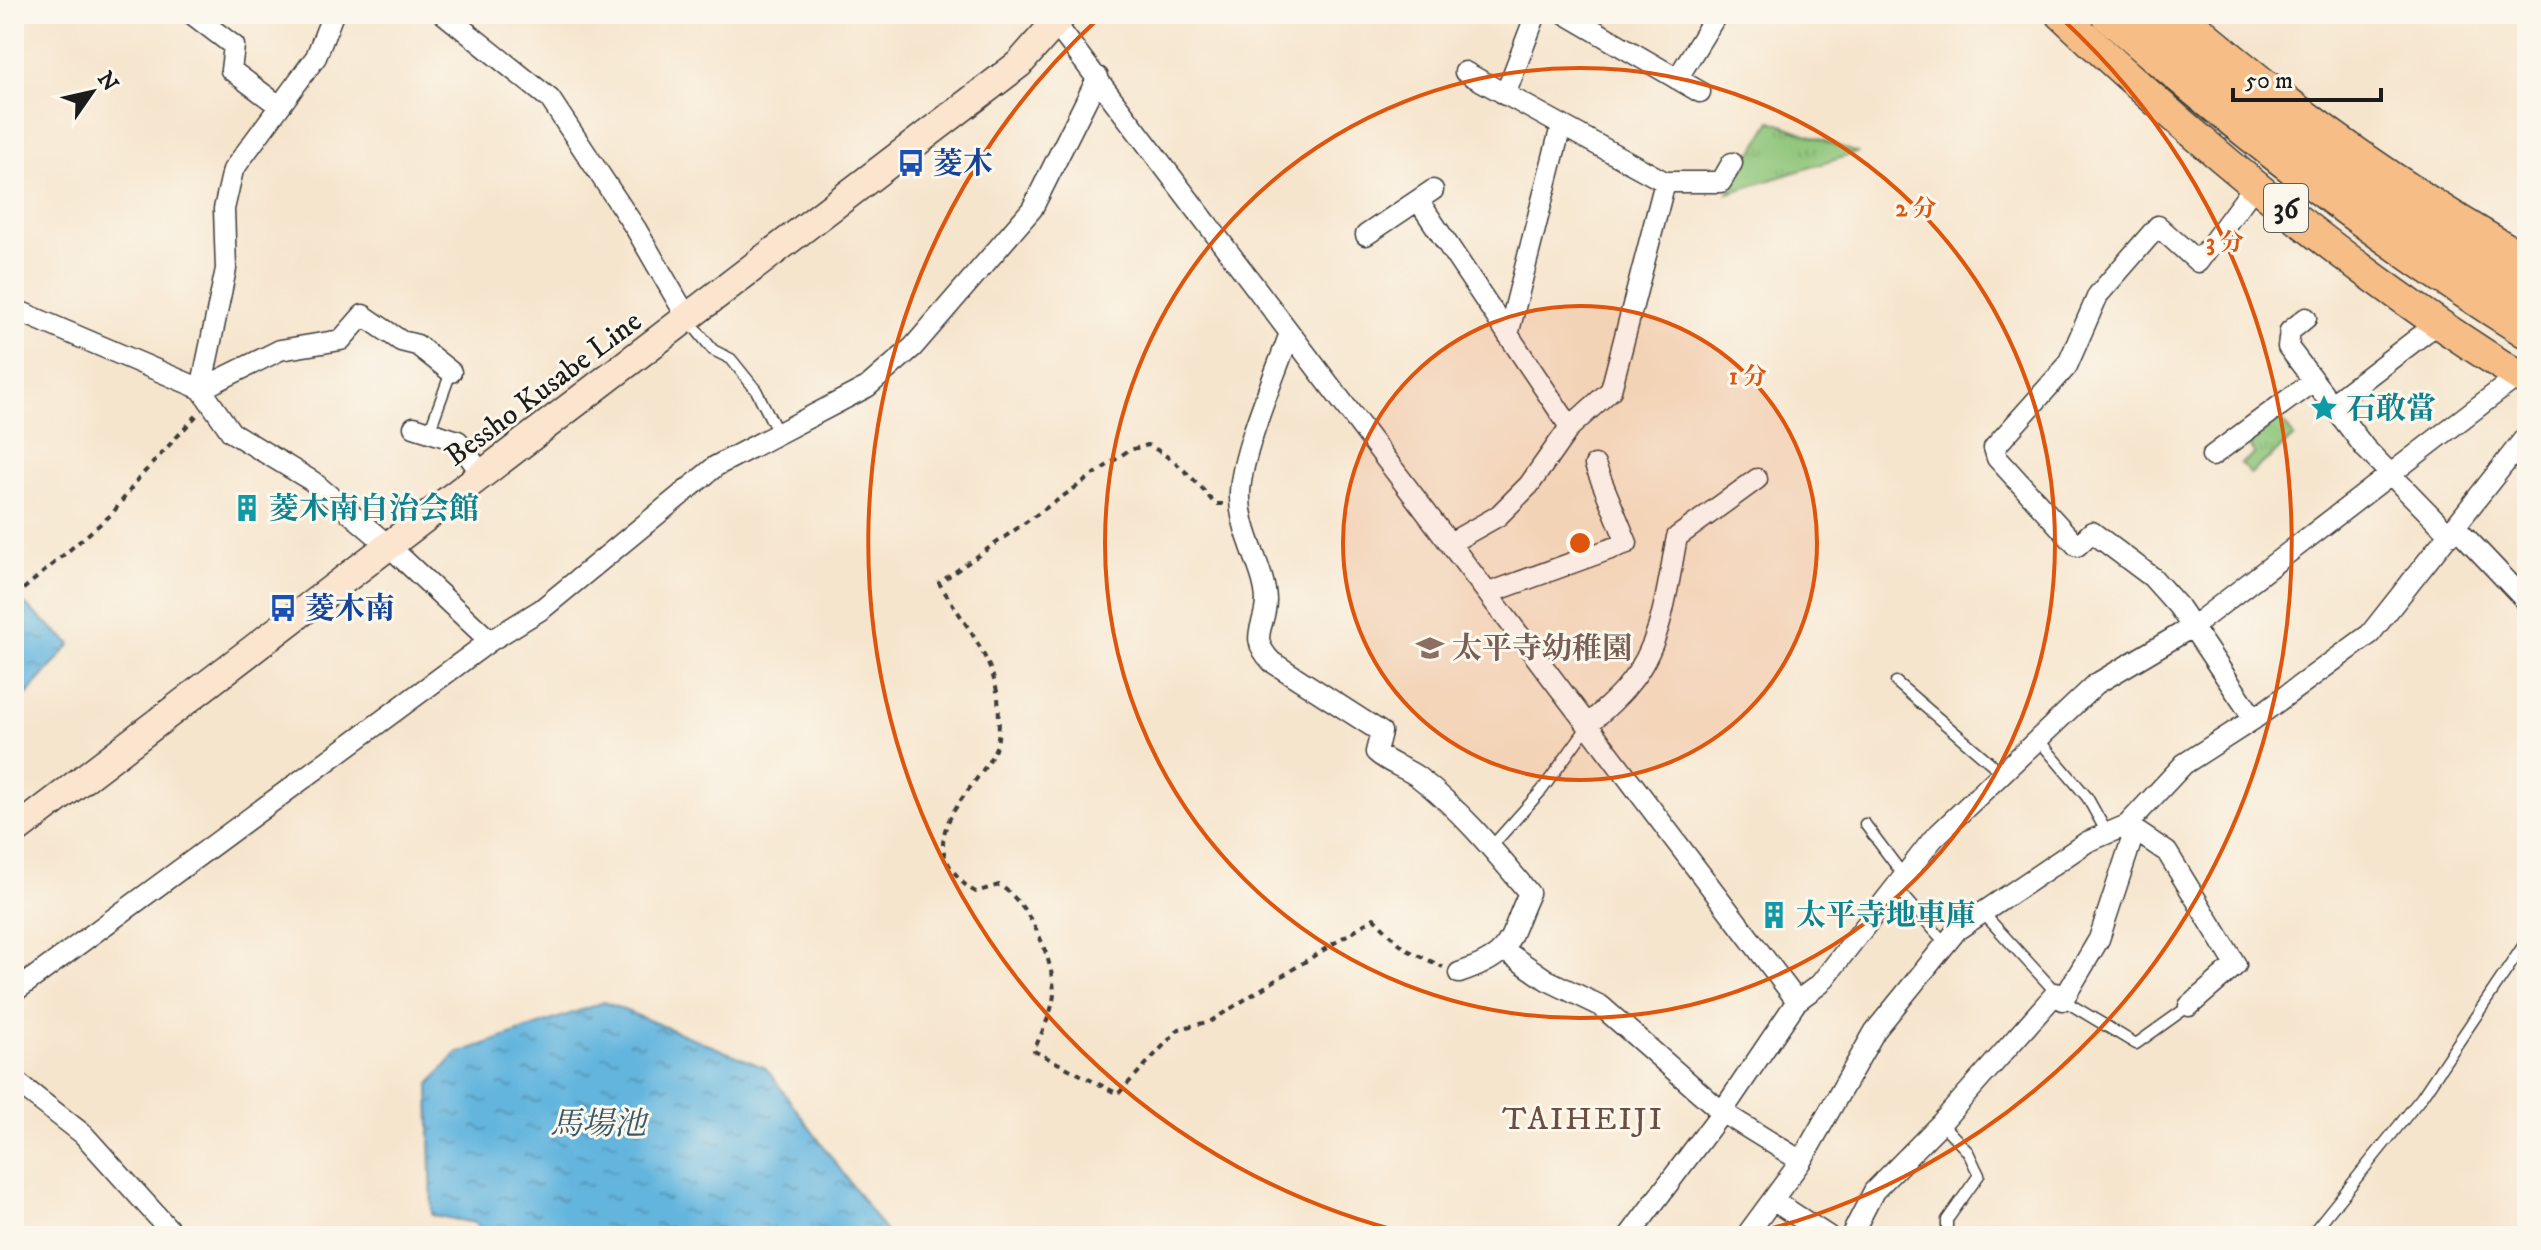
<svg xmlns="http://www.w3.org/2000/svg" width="2541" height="1250" viewBox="0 0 2541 1250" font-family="'IM FELL DW Pica','Noto Serif JP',serif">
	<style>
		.grass { fill: url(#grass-tufts); stroke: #54704a; stroke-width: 2 }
		.water { fill: url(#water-ripples); stroke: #40687d; stroke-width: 2 }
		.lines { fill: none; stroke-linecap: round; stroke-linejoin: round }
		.lane-casing { stroke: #3d3a37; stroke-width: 13 }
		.street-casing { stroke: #3d3a37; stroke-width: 23 }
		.secondary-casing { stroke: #3d3a37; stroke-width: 31 }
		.primary-casing { stroke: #3d3a37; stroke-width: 33 }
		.highway-casing { stroke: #3d3a37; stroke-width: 39 }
		.path { stroke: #3d3a37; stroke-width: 4; stroke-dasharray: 6 6; stroke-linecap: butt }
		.lane { stroke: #fff; stroke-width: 10 }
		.street { stroke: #fff; stroke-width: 20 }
		.secondary { stroke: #fbe5cf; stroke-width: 28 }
		.primary { stroke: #f6be86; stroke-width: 30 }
		.highway { stroke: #f6be86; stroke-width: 36 }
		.ring { fill: none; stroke: #de560d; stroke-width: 4 }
		.labels { text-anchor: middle; stroke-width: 6; stroke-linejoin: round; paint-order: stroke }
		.shield { fill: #fbf7ec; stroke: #5f5e5a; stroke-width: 2 }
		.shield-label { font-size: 28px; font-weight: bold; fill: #1c1c1c }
		.transit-label { font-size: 30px; font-weight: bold; fill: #164399; stroke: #fbf7ec; text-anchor: start }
		.street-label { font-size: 30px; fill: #1c1c1c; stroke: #fbf7ec }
		.culture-label { font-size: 30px; font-weight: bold; fill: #0d838f; stroke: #fbf7ec; text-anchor: start }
		.education-label { font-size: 30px; font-weight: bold; fill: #785e54; stroke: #fbf7ec; text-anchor: start }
		.neighbourhood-label { font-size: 32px; letter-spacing: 2px; fill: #694e41; stroke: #fbf7ec }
		.water-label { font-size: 32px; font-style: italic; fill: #38596a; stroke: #fbf7ec }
		.centre { fill: #de560d; stroke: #fbf7ec; stroke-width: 4 }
		.ring-label { font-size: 24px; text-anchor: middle; font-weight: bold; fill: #de560d; stroke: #fbf7ec; stroke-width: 6; stroke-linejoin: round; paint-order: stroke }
	</style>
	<defs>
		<pattern id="grass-tufts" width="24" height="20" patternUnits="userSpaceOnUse" patternTransform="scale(2)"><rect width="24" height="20" fill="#8dc578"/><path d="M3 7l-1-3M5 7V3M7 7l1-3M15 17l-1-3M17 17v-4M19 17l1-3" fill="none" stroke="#79a967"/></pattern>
		<pattern id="water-ripples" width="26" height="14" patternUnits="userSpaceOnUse" patternTransform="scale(2)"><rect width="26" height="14" fill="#63b5de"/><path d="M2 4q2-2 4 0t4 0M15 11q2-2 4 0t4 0" fill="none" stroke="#5192b3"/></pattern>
	</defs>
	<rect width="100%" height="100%" fill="#fbf7ec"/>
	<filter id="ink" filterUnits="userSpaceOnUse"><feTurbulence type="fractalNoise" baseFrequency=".0125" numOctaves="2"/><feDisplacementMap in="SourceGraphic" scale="16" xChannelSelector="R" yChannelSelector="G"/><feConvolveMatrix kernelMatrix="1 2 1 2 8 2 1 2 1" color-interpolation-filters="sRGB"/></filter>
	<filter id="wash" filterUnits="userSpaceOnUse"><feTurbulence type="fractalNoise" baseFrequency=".006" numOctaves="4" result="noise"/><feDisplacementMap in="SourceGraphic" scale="32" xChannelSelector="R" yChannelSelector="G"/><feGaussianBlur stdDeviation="1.8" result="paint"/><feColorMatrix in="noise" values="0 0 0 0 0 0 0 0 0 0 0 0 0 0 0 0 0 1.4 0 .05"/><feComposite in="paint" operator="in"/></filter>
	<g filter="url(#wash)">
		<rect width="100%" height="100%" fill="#f6e5cd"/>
		<path class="grass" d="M1771,121L1857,153L1728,193Z
			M2279,416L2294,437L2250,474L2241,464L2255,454L2250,447L2252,436Z"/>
		<path class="water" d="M22,602L71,644L14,709V611Z
			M604,1002L766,1068L889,1236H489L475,1223L432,1215L429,1085L456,1054Z"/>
	</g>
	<g filter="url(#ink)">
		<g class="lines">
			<g class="lane-casing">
				<path id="lane" d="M689,321L713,350L731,359L756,390L778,433
					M429,432L451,372
					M1896,682L2001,772
					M2037,738L2087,797L2107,833
					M1865,824L1904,876
					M1491,847L1542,790L1588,726
					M1896,887L1946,944
					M1983,913L2063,1000L2136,1044L2189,1006
					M1941,1123L1968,1152L1979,1175L1947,1220V1236
					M2310,1236L2421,1098L2527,940"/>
			</g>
			<g class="street-casing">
				<path id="street" d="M192,14L234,46L231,70L278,105
					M444,14L550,99L636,229L688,319
					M1048,14L1797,1001
					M1566,14L1700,92
					M1465,72L1665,182H1721L1732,163
					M1677,79L1717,14
					M1505,95L1536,14
					M1418,200L1570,427
					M1366,235L1433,190
					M14,309L201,389L231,432L312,481L390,547L490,641
					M2306,318L2290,331L2288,347L2365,448L2450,535
					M1290,333C1275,375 1242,451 1240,492C1238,531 1265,568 1266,600C1266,628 1247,636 1272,662L1381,732L1376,752C1389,764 1404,767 1418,777C1461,810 1495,852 1529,893C1506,942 1515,954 1459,973
					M1508,335L1561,126
					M201,389L226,269L224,209L233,170L316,57L333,14
					M201,389L280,350L341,340L363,315L401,341L417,345L451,372
					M2332,404L2439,322
					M414,427L458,441L483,476
					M2212,456L2313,381
					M2456,527L2527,602
					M1450,543L1498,516L1529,485L1570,427L1611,390L1665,182
					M1489,593L1627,543L1595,465
					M2254,719L2178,606L2152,577L2092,532L2077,546L1997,458L1994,448L2067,366L2098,295L2158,226L2198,262L2256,184
					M1589,724C1602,711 1618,699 1629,684C1663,644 1667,587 1677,537L1757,479
					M2127,825L2167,852L2236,965L2189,1006
					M1505,951L1547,980L1601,1006L1722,1112L1801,1161
					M14,992L490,641L542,609L716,466L867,387L913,347L1032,209L1098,77
					M2063,1000L2099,939L2135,830
					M14,1080L83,1134L175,1236
					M1774,1201L1828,1236
					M1629,1236L1722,1112L1797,1001L1820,984L1933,839L2096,684L2192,627L2518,376
					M1746,1236L1801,1161L1875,1031L1957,930L2087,842L2127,825L2184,764L2254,719L2370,634L2527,435
					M1851,1236L1874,1191L1941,1123L2056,993"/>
			</g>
			<g class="secondary-casing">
				<path id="secondary" d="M14,832L1019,64L1063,14"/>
			</g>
			<g class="primary-casing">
				<path id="primary" d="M2061,14C2204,149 2359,278 2527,381
					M2181,14C2287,108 2403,190 2527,260"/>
			</g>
			<g class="highway-casing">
				<path id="highway" d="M2109,14C2241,130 2378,237 2527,330
					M2151,14L2315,150L2527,298"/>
			</g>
			<path class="path" d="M1223,504H1215C1195,480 1177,460 1148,445L1129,450L939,583C960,617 993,657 998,698C999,711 1000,736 996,747C981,786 918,828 954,872C961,881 966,887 976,892L999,885C1030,904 1052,956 1054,992C1054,1010 1040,1035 1034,1051L1118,1094L1179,1029L1211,1021L1374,918L1405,949L1443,967
				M14,597L112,514L139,478L197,415"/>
			<use href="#lane" class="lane"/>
			<use href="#street" class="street"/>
			<use href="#secondary" class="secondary"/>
			<use href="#primary" class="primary"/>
			<use href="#highway" class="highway"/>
		</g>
	</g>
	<circle cx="1580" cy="543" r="237" fill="#de560d" fill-opacity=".12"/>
	<g class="ring">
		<circle cx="1580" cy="543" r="237"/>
		<circle cx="1580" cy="543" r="475"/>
		<path d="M1414 1235A712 712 0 0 1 1099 18M2061 18A712 712 0 0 1 1746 1235"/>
	</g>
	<defs>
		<g id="bus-bare" transform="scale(2.16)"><path d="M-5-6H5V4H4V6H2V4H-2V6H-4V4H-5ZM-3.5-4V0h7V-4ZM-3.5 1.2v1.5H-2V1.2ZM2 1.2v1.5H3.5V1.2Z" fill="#1a4fb4" stroke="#fbf7ec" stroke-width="2.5" paint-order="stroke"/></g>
		<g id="sight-bare" transform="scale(2.16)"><path d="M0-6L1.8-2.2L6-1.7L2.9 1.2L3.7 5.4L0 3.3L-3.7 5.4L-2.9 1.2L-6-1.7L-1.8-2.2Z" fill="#0f9aa8" stroke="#fbf7ec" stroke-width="2.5" paint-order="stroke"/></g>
		<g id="building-bare" transform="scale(2.16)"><path d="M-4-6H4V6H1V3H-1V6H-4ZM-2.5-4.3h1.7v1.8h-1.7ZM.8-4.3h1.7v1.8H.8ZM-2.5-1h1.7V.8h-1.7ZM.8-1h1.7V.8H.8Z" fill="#0f9aa8" stroke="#fbf7ec" stroke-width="2.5" paint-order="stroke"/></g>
		<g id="school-bare" transform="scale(2.16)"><path d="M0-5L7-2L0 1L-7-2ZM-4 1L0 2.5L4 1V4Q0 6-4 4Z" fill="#8d6e63" stroke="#fbf7ec" stroke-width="2.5" paint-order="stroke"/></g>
	</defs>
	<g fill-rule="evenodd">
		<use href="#bus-bare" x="911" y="163"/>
		<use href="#sight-bare" x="2324" y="408"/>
		<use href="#building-bare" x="247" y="508"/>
		<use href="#bus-bare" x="283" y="608"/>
		<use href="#school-bare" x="1430" y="648"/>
		<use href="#building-bare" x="1774" y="915"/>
	</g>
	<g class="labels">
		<rect class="shield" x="2264" y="184" width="44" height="48" rx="6"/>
		<g class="shield-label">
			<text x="2286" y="218">36</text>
		</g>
		<g class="transit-label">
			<text x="933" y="173">菱木</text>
			<text x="305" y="618">菱木南</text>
		</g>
		<g class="street-label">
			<text transform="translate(543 388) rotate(-37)" y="10">Bessho Kusabe Line</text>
		</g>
		<g class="culture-label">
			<text x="2346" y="418">石敢當</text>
			<text x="269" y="518">菱木南自治会館</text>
			<text x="1796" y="925">太平寺地車庫</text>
		</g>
		<g class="education-label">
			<text x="1452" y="658">太平寺幼稚園</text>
		</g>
		<g class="neighbourhood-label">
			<text x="1583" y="1129">TAIHEIJI</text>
		</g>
		<g class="water-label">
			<text x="598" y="1134">馬場池</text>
		</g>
	</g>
	<circle cx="1580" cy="543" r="12" class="centre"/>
	<g class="ring-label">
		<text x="1916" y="216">2 分</text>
		<text x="2225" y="250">3 分</text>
		<text x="1748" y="384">1 分</text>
	</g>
	<rect width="2541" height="1250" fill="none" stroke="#fbf7ec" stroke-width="48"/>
	<g transform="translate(92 92) rotate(56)" stroke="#fbf7ec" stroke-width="6" paint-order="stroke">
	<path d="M0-6L14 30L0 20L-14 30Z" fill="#1c1c1c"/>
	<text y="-12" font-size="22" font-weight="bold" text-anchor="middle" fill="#1c1c1c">N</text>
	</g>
	<path d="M2233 88v12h148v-12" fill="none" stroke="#1c1c1c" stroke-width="4"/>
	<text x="2245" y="88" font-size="24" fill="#1c1c1c" stroke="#fbf7ec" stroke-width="6" paint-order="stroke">50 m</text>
</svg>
